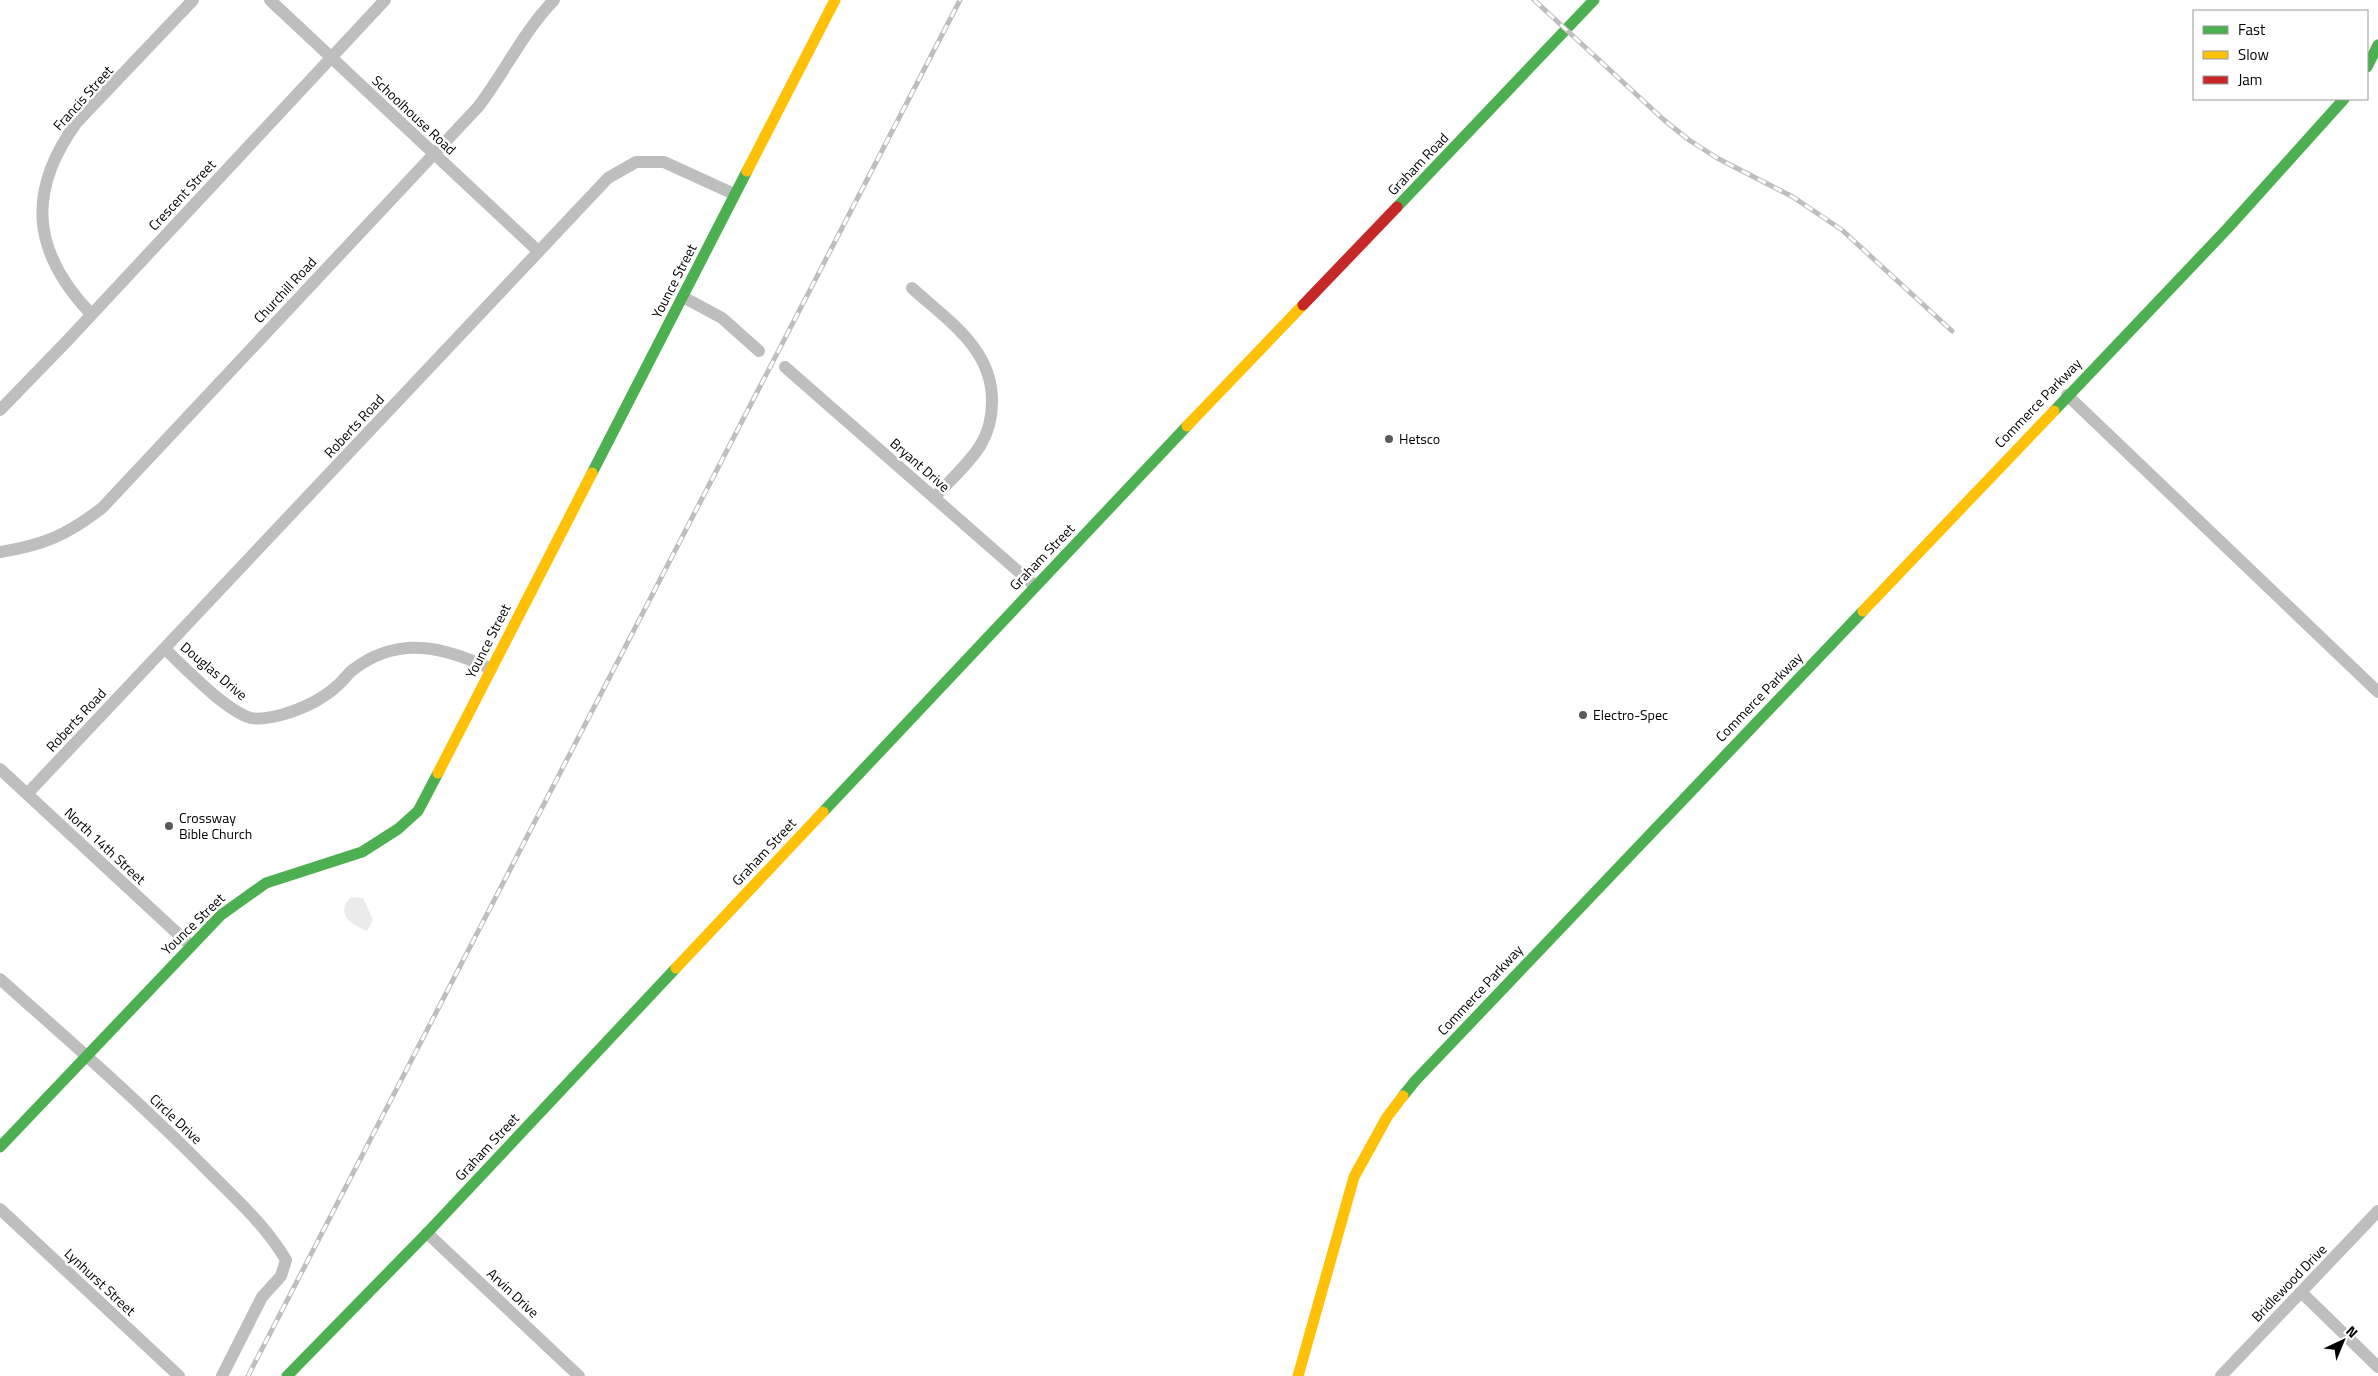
<svg xmlns="http://www.w3.org/2000/svg" width="2378" height="1376" viewBox="0 0 2378 1376" font-family="'Titillium Web',sans-serif">
	<style>
		.green { fill: #ebebeb }
		.lines { fill: none; stroke-linecap: round; stroke-linejoin: round }
		.street { stroke: #bebebe; stroke-width: 12 }
		.fast { stroke: #4caf50; stroke-width: 11 }
		.slow { stroke: #ffc107; stroke-width: 11 }
		.jam { stroke: #c62828; stroke-width: 11 }
		.rail-casing { stroke: #bebebe; stroke-width: 5 }
		.rail { stroke: #fff; stroke-width: 3; stroke-dasharray: 9; stroke-linecap: butt }
		.poi-dot { fill: #595959; stroke: #fff; stroke-width: 2 }
		.labels { text-anchor: middle; stroke-width: 5; stroke-linejoin: round; paint-order: stroke }
		.street-label { font-size: 14px; fill: #000; stroke: #fff }
		.poi-label { font-size: 14px; fill: #000; stroke: #fff; text-anchor: start }
	</style>
	<rect width="100%" height="100%" fill="#fff"/>
	<path class="green" d="M351,897L363,898L373,920L367,931C352,925 334,914 351,897Z"/>
	<g class="lines">
		<path class="street" d="M270,0L538,251
			M912,288C948,321 993,349 992,402C992,417 988,433 980,446C968,465 949,481 934,498
			M683,297L722,318L759,351
			M91,314C32,252 26,192 77,122L193,0
			M785,367L1035,586
			M2067,395L2378,692
			M0,410L67,341L385,0
			M0,552C44,545 67,535 102,508L478,107C505,72 523,32 554,0
			M165,649C185,668 226,711 251,718C260,720 273,717 281,715C302,709 322,700 338,685C344,680 348,673 354,669C399,635 445,647 491,669
			M0,769L190,945
			M27,794L608,178L636,162H664L734,194
			M0,979C71,1042 143,1105 209,1172C237,1200 266,1226 286,1260L281,1276L262,1297L222,1376
			M0,1209L179,1376
			M427,1233L579,1376
			M2301,1292L2378,1367
			M2221,1376L2378,1211"/>
		<path class="fast" d="M2367,67L2378,45
			M1397,207L1594,0
			M2054,411L2227,229L2344,99
			M592,473L747,171
			M823,812L1187,426
			M1403,1096L1415,1081L1863,611
			M0,1147L221,915L266,883L362,852L398,829L418,811L438,773
			M287,1376L427,1233L676,968"/>
		<path class="slow" d="M747,171L835,0
			M1187,426L1303,305
			M1863,611L2054,411
			M438,773L592,473
			M676,968L823,812
			M1298,1376L1354,1177L1387,1117L1403,1096"/>
		<path class="jam" d="M1303,305L1397,207"/>
		<g class="rail-casing">
			<path id="rail" d="M1534,0L1664,120L1689,140L1717,158L1793,197L1842,230L1952,331
				M248,1376L960,0"/>
		</g>
		<use href="#rail" class="rail"/>
	</g>
	<g class="poi-dot">
		<circle cx="1389" cy="439" r="5"/>
		<circle cx="1583" cy="715" r="5"/>
		<circle cx="169" cy="826" r="5"/>
	</g>
	<g class="labels">
		<g class="street-label">
			<text transform="translate(83 98) rotate(-48)" y="5">Francis Street</text>
			<text transform="translate(414 115) rotate(43)" y="5">Schoolhouse Road</text>
			<text transform="translate(1418 164) rotate(-46)" y="5">Graham Road</text>
			<text transform="translate(182 195) rotate(-47)" y="5">Crescent Street</text>
			<text transform="translate(674 281) rotate(-63)" y="5">Younce Street</text>
			<text transform="translate(285 290) rotate(-47)" y="5">Churchill Road</text>
			<text transform="translate(2038 403) rotate(-46)" y="5">Commerce Parkway</text>
			<text transform="translate(354 426) rotate(-47)" y="5">Roberts Road</text>
			<text transform="translate(920 465) rotate(41)" y="5">Bryant Drive</text>
			<text transform="translate(1042 557) rotate(-46)" y="5">Graham Street</text>
			<text transform="translate(488 641) rotate(-63)" y="5">Younce Street</text>
			<text transform="translate(214 671) rotate(40)" y="5">Douglas Drive</text>
			<text transform="translate(1759 697) rotate(-46)" y="5">Commerce Parkway</text>
			<text transform="translate(76 720) rotate(-47)" y="5">Roberts Road</text>
			<text transform="translate(105 846) rotate(43)" y="5">North 14th Street</text>
			<text transform="translate(764 852) rotate(-47)" y="5">Graham Street</text>
			<text transform="translate(193 924) rotate(-44)" y="5">Younce Street</text>
			<text transform="translate(1480 990) rotate(-47)" y="5">Commerce Parkway</text>
			<text transform="translate(176 1119) rotate(43)" y="5">Circle Drive</text>
			<text transform="translate(487 1147) rotate(-47)" y="5">Graham Street</text>
			<text transform="translate(100 1282) rotate(43)" y="5">Lynhurst Street</text>
			<text transform="translate(2289 1283) rotate(-46)" y="5">Bridlewood Drive</text>
			<text transform="translate(513 1293) rotate(43)" y="5">Arvin Drive</text>
		</g>
		<g class="poi-label">
			<text x="1399" y="444">Hetsco</text>
			<text x="1593" y="720">Electro-Spec</text>
			<text x="179" y="823">Crossway<tspan x="179" dy="16">Bible Church</tspan></text>
		</g>
	</g>
	<rect x="2193" y="10" width="175" height="90" fill="#ffffff" stroke="#999999"/>
	<rect x="2203" y="26" width="25" height="8" fill="#4caf50" stroke="#999999"/>
	<text x="2238" y="35" font-size="15" fill="#000000">Fast</text>
	<rect x="2203" y="51" width="25" height="8" fill="#ffc107" stroke="#999999"/>
	<text x="2238" y="60" font-size="15" fill="#000000">Slow</text>
	<rect x="2203" y="76" width="25" height="8" fill="#c62828" stroke="#999999"/>
	<text x="2238" y="85" font-size="15" fill="#000000">Jam</text>
	<g transform="translate(2343 1341) rotate(44)" stroke="#ffffff" stroke-width="4" paint-order="stroke">
	<path d="M0-4L9 19L0 12L-9 19Z" fill="#000000"/>
	<text y="-8" font-size="14" font-weight="bold" text-anchor="middle" fill="#000000">N</text>
	</g>
</svg>
